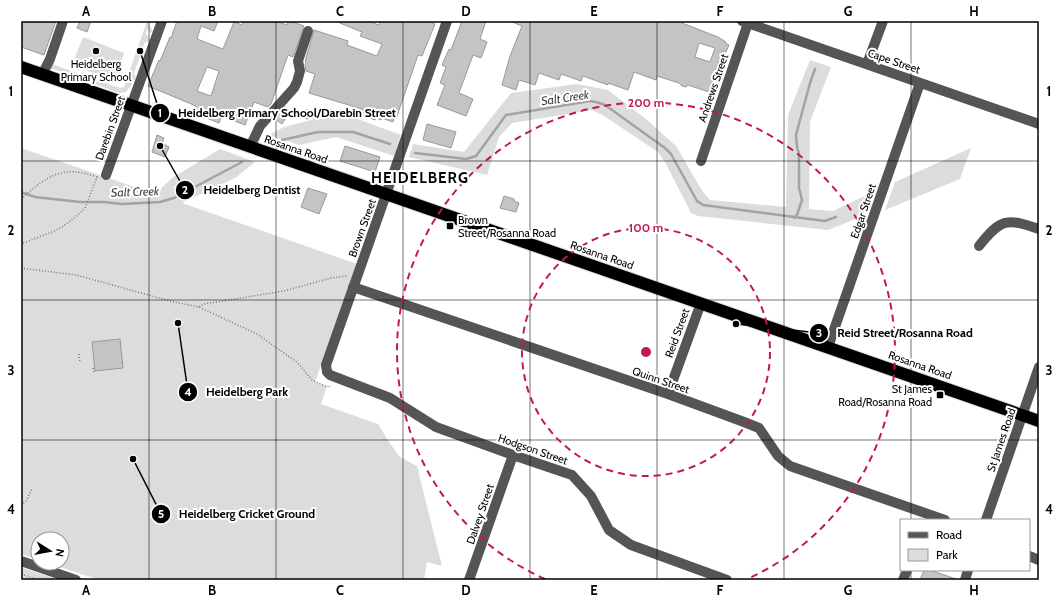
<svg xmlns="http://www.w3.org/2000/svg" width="1060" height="601" viewBox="0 0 1060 601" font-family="Cabin,sans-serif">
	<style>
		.green { fill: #dcdcdc }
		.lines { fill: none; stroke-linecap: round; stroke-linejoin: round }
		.stream { stroke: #a3a3a3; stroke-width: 2.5 }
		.building { fill: #c4c4c4; stroke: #999; fill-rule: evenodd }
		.highway-casing { stroke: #dbdbdb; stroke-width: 14 }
		.path { stroke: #777; stroke-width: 1.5; stroke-dasharray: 1 2; stroke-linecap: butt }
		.minor { stroke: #555; stroke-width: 10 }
		.highway { stroke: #000; stroke-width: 12 }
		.grid { fill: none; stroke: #000; stroke-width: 1; stroke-opacity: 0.55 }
		.ring { fill: none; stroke: #c2185b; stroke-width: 2; stroke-dasharray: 7 5 }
		.poi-dot { fill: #000; stroke: #fff; stroke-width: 1.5 }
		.labels { text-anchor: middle; stroke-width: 4; stroke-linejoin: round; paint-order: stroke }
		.street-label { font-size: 11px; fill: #000; stroke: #fff }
		.poi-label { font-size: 11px; fill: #000; stroke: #fff }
		.water-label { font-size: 12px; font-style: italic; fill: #444; stroke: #fff }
		.district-label { font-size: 15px; font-weight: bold; letter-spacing: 1px; fill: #000; stroke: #fff }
		.centre { fill: #c2185b; stroke: #fff; stroke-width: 2 }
		.ring-label { font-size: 12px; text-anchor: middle; font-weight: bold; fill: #c2185b; stroke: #fff; stroke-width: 4; stroke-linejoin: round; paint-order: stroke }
		.leader { fill: none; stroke: #000; stroke-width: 1.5 }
		.callout-dot { fill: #000; stroke: #fff; stroke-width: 1.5 }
		.mark-label { font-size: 12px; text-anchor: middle; font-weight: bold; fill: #fff }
		.callout-label { font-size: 12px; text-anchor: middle; font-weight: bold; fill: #000; stroke: #fff; stroke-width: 4; stroke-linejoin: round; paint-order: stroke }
		.neatline { fill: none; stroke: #000; stroke-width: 1.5 }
		.grid-label { font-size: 13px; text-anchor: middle; font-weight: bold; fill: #000 }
	</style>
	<rect width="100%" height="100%" fill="#fff"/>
	<path class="green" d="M147,21H150L149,24L153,32L150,33L148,28L146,33L150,41L145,42L134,73L136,78L126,92L119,93L50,68L52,64L120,88L124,87Z
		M83,37L124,53L114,81L72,65Z
		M810,60L831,67L810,122L809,209L833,211L871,193L863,216L828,230L698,216L691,213L666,164L658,152L604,116L592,110L512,123L499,137L487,175L409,157L413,144L464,152L511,93L577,84L608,90L646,119L676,146L701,189L710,200L786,207L788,115Z
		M327,116L352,117L401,135L394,156L336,137L299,145L269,135L284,127Z
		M21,148L155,194L172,178L220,149L255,162L235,178L182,203L357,264L315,382L327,386L321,404L378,424L389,442L400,457L417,466L442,566L427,562L424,580H99L48,563H62V539H38V560L21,554Z
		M971,148L960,179L885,210L895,182Z
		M21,567L23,568L59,580H21Z"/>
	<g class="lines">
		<path class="stream" d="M282,140L318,132H353L390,144
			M415,153L466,159L476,156L506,115L590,101L596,102L605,105L665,148L671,154L697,201L703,205L825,221L836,217
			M21,192L35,197L80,202H104L122,204L160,202L174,198L242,162
			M794,218L797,215L802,200L799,188V154L797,147L796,135L810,83L815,69"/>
	</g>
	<path class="building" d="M21,21H56L44,55L21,47Z
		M80,21H91L87,32L77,28Z
		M177,21H218L214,31L201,26L197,39L223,49L234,22L242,25L244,21H275L287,25L288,21H290L304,26L293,57L288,55L271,104L268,107L254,102L245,125L222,116L219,123L204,117V118L193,114L196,106L148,86L159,60L160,61L170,37L171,38ZM207,67L219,71L211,96L197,91Z
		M335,21H367L379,25L380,21H428L435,24L422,56L418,55L396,119L394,118L393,122L382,118L381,120L376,118L375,120L361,115L362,109L309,93L315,74L306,71L305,65L306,62L305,61L314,30L348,41L347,45L377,56L382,44L360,36L362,32Z
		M462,21H486L480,39L487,42L481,58L473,55L459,93L473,99L466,116L437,105L445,85L440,83L446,67L442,65L449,49L451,50Z
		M510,21H683L682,23L718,37L726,42L725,43L729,45L726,52L722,51L709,92L688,85L686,87L682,86L679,83L657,76L656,80L634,72L628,90L608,83V85L583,76L581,81L561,74L559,80L539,73L535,85L519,80L516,90L502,85L510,56L522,26ZM699,43L715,48L710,62L695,57Z
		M305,110H312L313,118L306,119Z
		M281,112L287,116L282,124L275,119Z
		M427,124L456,132L451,148L423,140Z
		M157,135L164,138L162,143L169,147L165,157L152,152Z
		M345,146L380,157L375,172L340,161Z
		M308,188L327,194L319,214L301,207Z
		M504,196L514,199V201L519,203L516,212L500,208Z
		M120,339L123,368L95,371L92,342Z
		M924,570H930L956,579V580H920Z"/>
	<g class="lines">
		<g class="highway-casing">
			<path id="highway" d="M21,67L1039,421"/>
		</g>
		<path class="path" d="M21,199C46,177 62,164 97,177L85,208L78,215L62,227L52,232L21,244
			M21,268L76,275L174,302L199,307L257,334L298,363L312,380L327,387L331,386
			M199,307L204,304L284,291L331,278L347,276
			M79,354L80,362
			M122,363H125
			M93,368L94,372
			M21,505L26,501L32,489
			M21,574L39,580"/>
		<path class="minor" d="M447,21L326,365L327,372L330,375L390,398L436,427L513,455L572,475L591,496L609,530L631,545L727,580
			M742,21L1039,124
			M867,64L883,21
			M42,75L50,59L63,21
			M250,147L260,126L294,88L297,82L300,71L298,61L308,31
			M701,161L748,23
			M106,175L162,21
			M979,246C1001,218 1007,218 1039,229
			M353,287L668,394L744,422L759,428L778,456L790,466L945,520
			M828,347L920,83
			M668,394L701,303
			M986,520L1039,367
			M1029,556L1039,560
			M21,561L76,580
			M469,580L513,455
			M903,580L907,570
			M965,580L968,570"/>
		<use href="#highway" class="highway"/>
	</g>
	<path class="grid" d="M149,21V580M276,21V580M403,21V580M530,21V580M657,21V580M784,21V580M911,21V520M21,161H1039M21,300H1039M21,440H1039M911,570V580"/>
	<g class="ring">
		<circle cx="646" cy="352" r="124"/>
		<path d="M545 579A249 249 0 1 1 747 579"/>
	</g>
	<g class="poi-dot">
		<circle cx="96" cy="51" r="4"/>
		<rect x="446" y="222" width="8" height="8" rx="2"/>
		<rect x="936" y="391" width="8" height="8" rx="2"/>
	</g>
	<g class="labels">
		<g class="street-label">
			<text transform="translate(894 61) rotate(19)" y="4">Cape Street</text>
			<text transform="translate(713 88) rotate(-71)" y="4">Andrews Street</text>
			<text transform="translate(110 128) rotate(-70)" y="4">Darebin Street</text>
			<text transform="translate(296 149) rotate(19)" y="4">Rosanna Road</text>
			<text transform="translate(863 211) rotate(-71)" y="4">Edgar Street</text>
			<text transform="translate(362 228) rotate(-70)" y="4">Brown Street</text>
			<text transform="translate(602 255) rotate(19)" y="4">Rosanna Road</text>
			<text transform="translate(677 333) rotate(-70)" y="4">Reid Street</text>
			<text transform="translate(920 365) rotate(19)" y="4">Rosanna Road</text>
			<text transform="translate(661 380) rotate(19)" y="4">Quinn Street</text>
			<text transform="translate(1001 440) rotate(-71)" y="4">St James Road</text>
			<text transform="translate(533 449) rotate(19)" y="4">Hodgson Street</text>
			<text transform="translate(480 514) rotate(-71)" y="4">Dalvey Street</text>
		</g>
		<g class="poi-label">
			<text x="96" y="68">Heidelberg<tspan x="96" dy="13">Primary School</tspan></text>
			<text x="458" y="224" text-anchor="start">Brown<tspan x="458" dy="13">Street/Rosanna Road</tspan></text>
			<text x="932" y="393" text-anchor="end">St James<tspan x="932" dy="13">Road/Rosanna Road</tspan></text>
		</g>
		<g class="water-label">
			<text transform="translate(565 98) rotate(-8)" y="4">Salt Creek</text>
			<text transform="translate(135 192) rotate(-2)" y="4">Salt Creek</text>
		</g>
		<g class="district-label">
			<text x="420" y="183">HEIDELBERG</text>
		</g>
	</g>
	<circle cx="646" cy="352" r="6" class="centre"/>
	<g class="ring-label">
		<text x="646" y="107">200 m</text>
		<text x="646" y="232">100 m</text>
	</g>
	<path class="leader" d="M140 51L160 113M160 146L185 190M736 324L819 333M178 323L188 392M133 459L161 514"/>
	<g class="callout-dot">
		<circle cx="140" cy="51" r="4"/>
		<circle cx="160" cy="146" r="4"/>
		<circle cx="736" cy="324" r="4"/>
		<circle cx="178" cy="323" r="4"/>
		<circle cx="133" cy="459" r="4"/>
		<circle cx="160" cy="113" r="10"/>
		<circle cx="185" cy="190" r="10"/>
		<circle cx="819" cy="333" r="10"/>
		<circle cx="188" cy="392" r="10"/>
		<circle cx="161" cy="514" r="10"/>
	</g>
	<g class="mark-label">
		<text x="160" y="117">1</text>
		<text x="185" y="194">2</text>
		<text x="819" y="337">3</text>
		<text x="188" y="396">4</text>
		<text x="161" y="518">5</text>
	</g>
	<g class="callout-label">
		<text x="287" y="117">Heidelberg Primary School/Darebin Street</text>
		<text x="252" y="194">Heidelberg Dentist</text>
		<text x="905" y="337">Reid Street/Rosanna Road</text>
		<text x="247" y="396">Heidelberg Park</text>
		<text x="247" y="518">Heidelberg Cricket Ground</text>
	</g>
	<rect width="1060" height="601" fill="none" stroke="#ffffff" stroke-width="44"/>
	<rect x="900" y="519" width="130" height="52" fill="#ffffff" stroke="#999999"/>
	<rect x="908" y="532" width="20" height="6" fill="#555555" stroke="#999999"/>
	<text x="936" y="539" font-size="12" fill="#000000">Road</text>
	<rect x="908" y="549" width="20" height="12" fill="#dcdcdc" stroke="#999999"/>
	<text x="936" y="559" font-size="12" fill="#000000">Park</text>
	<g transform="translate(50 551) rotate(101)"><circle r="19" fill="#ffffff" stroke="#999999"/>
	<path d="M0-3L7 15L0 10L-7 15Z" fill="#000000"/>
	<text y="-6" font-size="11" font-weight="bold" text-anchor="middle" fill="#000000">N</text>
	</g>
	<rect x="22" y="22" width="1016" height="557" class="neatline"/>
	<g class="grid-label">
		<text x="86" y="16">A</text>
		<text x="212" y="16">B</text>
		<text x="340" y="16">C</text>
		<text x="466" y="16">D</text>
		<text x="594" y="16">E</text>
		<text x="720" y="16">F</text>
		<text x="848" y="16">G</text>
		<text x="974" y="16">H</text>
		<text x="11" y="96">1</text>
		<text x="1049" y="96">1</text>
		<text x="11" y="235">2</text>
		<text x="1049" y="235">2</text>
		<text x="11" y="375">3</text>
		<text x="1049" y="375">3</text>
		<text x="11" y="514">4</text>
		<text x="1049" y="514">4</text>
		<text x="86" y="595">A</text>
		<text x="212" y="595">B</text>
		<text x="340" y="595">C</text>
		<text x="466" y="595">D</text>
		<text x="594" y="595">E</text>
		<text x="720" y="595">F</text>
		<text x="848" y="595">G</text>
		<text x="974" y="595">H</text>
	</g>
</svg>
